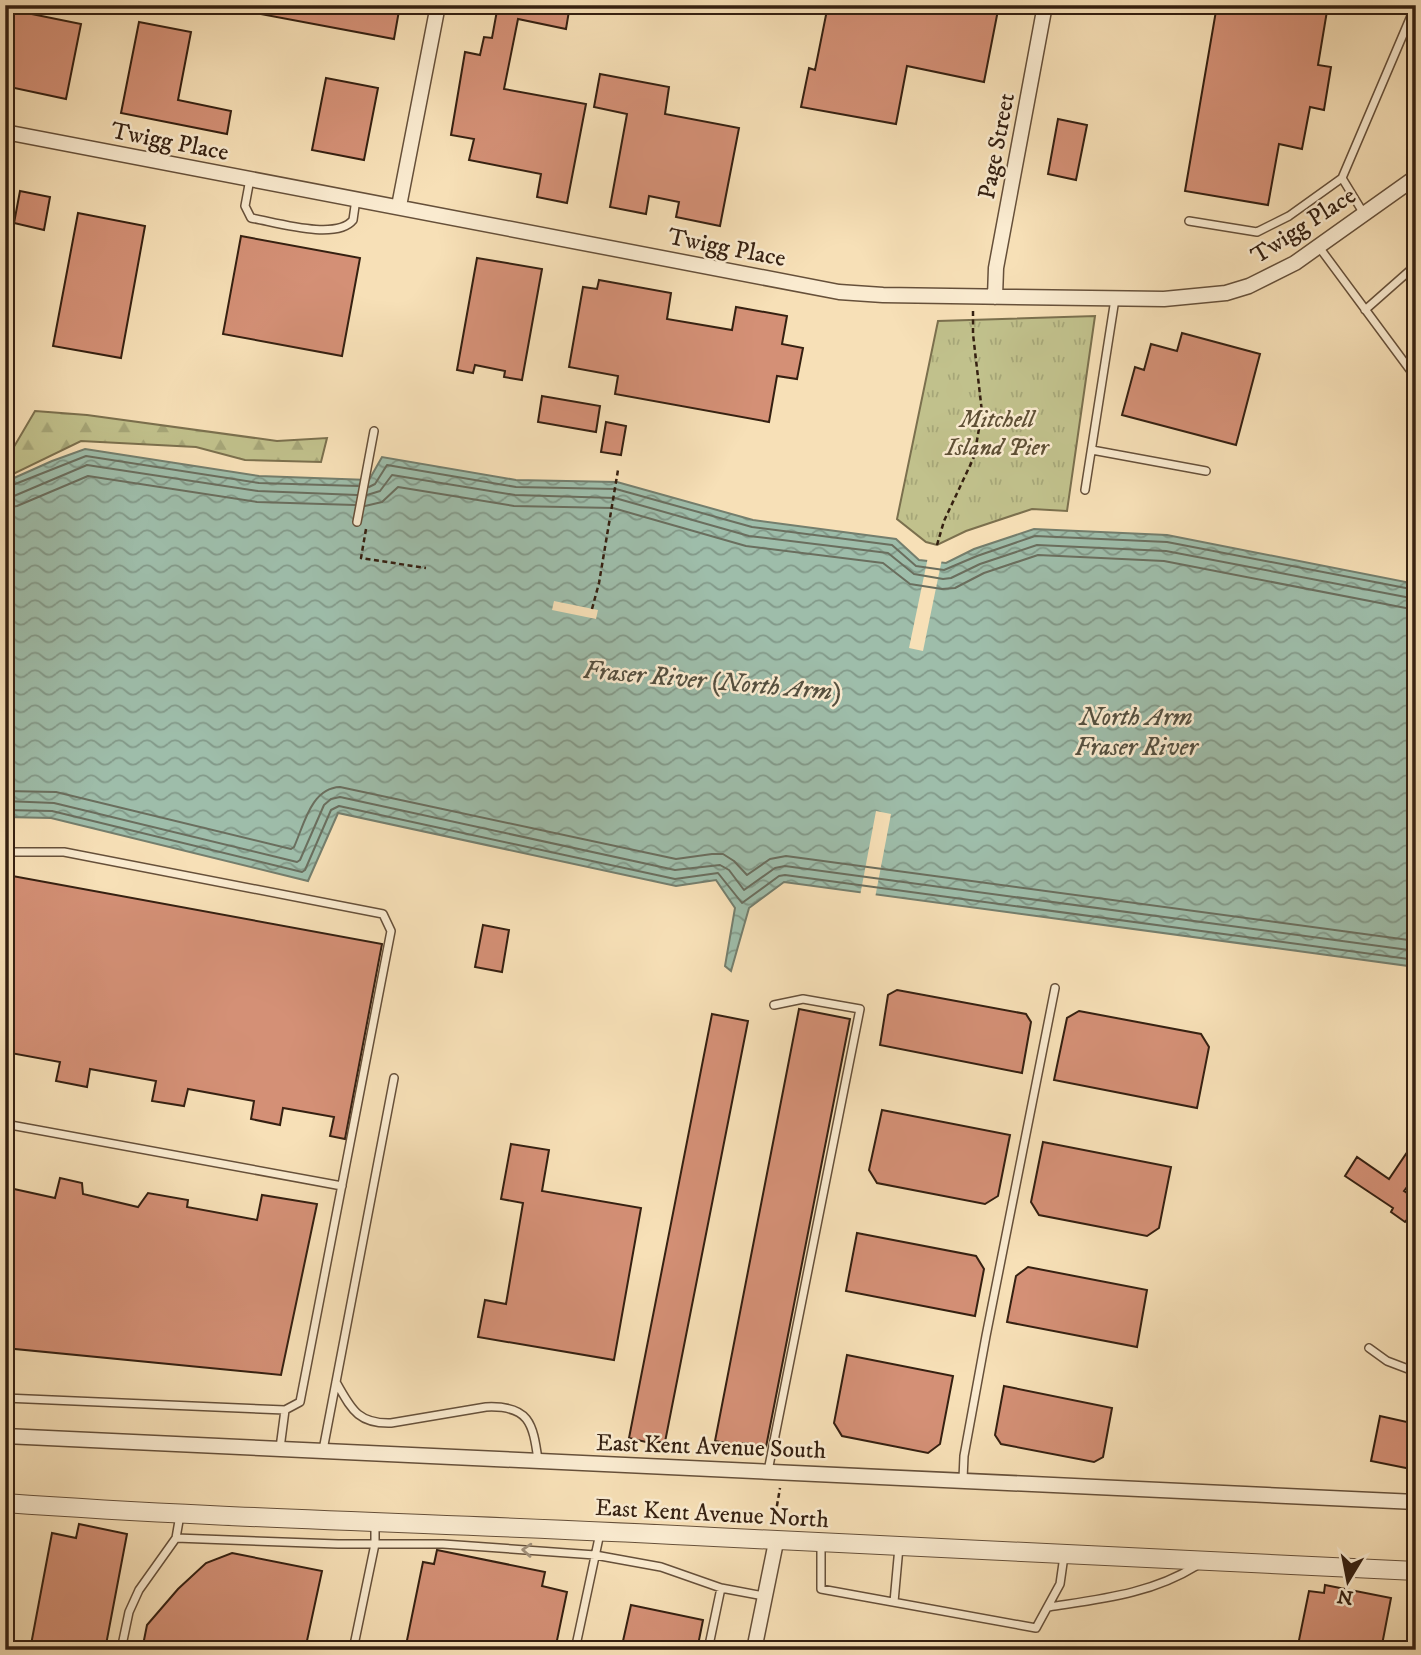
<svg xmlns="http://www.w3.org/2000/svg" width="1421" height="1655" viewBox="0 0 1421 1655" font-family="'IM FELL DW Pica',serif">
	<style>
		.forest { fill: url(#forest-firs); stroke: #7b704e; stroke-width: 2 }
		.park { fill: url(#park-tufts); stroke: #7b704e; stroke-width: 2 }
		.water { fill: url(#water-waves); stroke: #747e6d; stroke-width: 2 }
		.pier { fill: #f7e0b7 }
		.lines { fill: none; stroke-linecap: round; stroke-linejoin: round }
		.shore { stroke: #6a6e5e; stroke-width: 2 }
		.building { fill: #d49076; stroke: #352011; stroke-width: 2 }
		.service-casing { stroke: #66503a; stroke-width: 10 }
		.minor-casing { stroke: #66503a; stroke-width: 17 }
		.tertiary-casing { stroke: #66503a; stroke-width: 20 }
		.path { stroke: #352011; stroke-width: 2.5; stroke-dasharray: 5 3.5; stroke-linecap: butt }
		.service { stroke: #faebd0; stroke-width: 7 }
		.minor { stroke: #faebd0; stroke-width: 14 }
		.tertiary { stroke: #faebd0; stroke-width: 18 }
		.oneway { stroke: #a1907a }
		.labels { text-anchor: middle; stroke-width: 5; stroke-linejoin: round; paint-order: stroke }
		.street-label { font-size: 24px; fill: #352011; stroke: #faebd0 }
		.park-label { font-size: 24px; font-style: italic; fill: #5f5036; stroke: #faebd0 }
		.water-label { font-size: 26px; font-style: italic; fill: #544f3f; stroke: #faebd0 }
	</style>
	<defs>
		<pattern id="forest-firs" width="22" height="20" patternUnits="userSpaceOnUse" patternTransform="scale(1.75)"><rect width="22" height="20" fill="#c1c18c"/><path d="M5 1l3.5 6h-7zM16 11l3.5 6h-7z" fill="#a6a678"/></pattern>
		<pattern id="park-tufts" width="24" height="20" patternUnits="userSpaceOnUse" patternTransform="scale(1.75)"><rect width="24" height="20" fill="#c1c18c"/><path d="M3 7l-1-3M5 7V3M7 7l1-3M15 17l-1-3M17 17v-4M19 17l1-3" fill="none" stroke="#a6a678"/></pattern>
		<pattern id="water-waves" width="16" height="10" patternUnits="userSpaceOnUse" patternTransform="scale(1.75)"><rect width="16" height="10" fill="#9ebdaa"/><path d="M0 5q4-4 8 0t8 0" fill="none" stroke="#829989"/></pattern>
	</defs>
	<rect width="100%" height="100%" fill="#f7e0b7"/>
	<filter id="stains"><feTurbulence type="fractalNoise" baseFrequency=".00286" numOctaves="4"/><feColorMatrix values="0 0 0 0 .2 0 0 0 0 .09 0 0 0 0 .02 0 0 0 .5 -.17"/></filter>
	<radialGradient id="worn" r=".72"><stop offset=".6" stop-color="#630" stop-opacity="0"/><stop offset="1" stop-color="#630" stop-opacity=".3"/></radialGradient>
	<path class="forest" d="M35,411L87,415L277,441L327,438L321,462L245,460L196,447L81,441L5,478V462Z"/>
	<path class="park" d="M1095,316L1067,511L1032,509L966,531L937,545L926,542L897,519L938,321Z"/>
	<path class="water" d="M85,449L259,476L369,480L382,457L516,480L617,482L753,520L896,539L919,560L946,563L974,549L1034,529L1167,535L1416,584V967L784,882L749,908L731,971L725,966L735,908L716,880L676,886L338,813L308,881L51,818L5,817V482L52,461Z"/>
	<path class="pier" d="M928,557L942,559L923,651L909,648Z
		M554,601L598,610L596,619L552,610Z
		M876,811L891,814L875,898L860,896Z"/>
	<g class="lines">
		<path class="shore" d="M369,487L375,484L387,465L516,487L616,489L752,527L892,545L916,566L944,570L977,556L1035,536L1167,542L1416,590
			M5,488L86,456L259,483L358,486
			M367,495L380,491L392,475L515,495L615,498L749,536L888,553L914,574L943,579L951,578L980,564L1037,545L1166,551L1416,599
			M5,497L14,496L87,465L258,491L357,495
			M365,506L382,502L398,487L514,506L613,508L746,546L883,563L910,584L942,589L955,588L984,573L1038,555L1164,561L1416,610
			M5,508L17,506L88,476L257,502L355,505
			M5,791L56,792L291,849L294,847C304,825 311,788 340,787L676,859L712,854H723L734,861L747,875L770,859L786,856L1416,941
			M5,801L54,803L297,862L300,860L324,805L331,799L340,797L675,870L720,865L729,870L744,890L775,868L785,866L1416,951
			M5,810L52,811L302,872L305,870L331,810L339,806L675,879L718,873L742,903L779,876L785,875L1416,960"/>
	</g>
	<path class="building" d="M251,5H400L394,39L250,12Z
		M498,5H570L566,29L518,19L504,89L586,104L567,203L537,197L541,174L469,160L474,139L451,135L465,52L480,55L484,37L492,38Z
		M828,5H999L984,82L907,66L896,124L801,107L809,68L815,70Z
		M1217,5H1328L1318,65L1331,67L1324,110L1310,107L1302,149L1279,144L1268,205L1185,191Z
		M7,9L81,24L66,99L5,86Z
		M139,22L191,32L178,100L231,111L227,134L121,113Z
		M600,74L669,87L665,114L739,128L720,226L676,217L679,202L649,196L646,214L610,207L627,114L594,107Z
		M326,78L378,88L364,160L312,150Z
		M1058,119L1087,125L1076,180L1048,174Z
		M20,191L50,197L44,230L14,223Z
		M78,213L145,226L121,358L53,346Z
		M241,236L360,258L342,356L223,334Z
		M477,258L542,269L522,380L504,377L505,371L475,365L473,373L457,370Z
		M599,280L671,293L667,319L732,330L736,307L787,316L782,344L803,348L797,379L777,376L769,422L615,394L618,376L569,367L583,287L597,289Z
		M1182,333L1260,354L1236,445L1122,415L1135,367L1144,370L1151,344L1177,351Z
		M542,396L600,406L596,432L538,422Z
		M606,422L626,426L621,455L601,452Z
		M7,875L382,944L345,1139L330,1136L334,1117L283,1108L280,1125L251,1119L254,1101L188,1089L184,1106L152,1101L156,1081L90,1069L87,1087L56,1081L60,1062L5,1052Z
		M483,925L509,930L502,972L475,967Z
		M897,990L1026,1014L1031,1022L1022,1073L880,1045L888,995Z
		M799,1009L850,1019L766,1447L745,1443L736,1445L715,1441Z
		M1079,1011L1201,1034L1209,1047L1197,1108L1054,1080L1067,1018Z
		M712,1014L748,1021L665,1442H646L629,1438Z
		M882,1110L1010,1135L998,1196L985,1204L877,1183L869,1170Z
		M1416,1139V1175L1404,1191L1416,1199V1208L1405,1222L1391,1212L1393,1208L1345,1176L1357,1157L1389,1179Z
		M1043,1142L1171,1167L1159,1228L1147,1236L1039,1215L1031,1202Z
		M511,1144L549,1150L542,1191L641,1208L614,1360L478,1337L485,1300L506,1304L523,1203L501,1199Z
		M60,1178L82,1183L83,1194L138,1207L148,1193L188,1200L187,1207L257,1220L262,1195L317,1204L281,1375L5,1348V1187L55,1198Z
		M857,1233L976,1256L984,1269L975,1316L846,1291Z
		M1028,1267L1147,1290L1137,1347L1007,1322L1016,1276Z
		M847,1355L953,1376L940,1444L928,1453L842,1436L834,1423Z
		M1004,1386L1112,1408L1103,1457L1094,1462L1001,1444L995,1435Z
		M1380,1416L1416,1424V1470L1371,1461Z
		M79,1524L127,1534L105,1650H30L52,1533L76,1538Z
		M437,1550L545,1572L542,1586L567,1592L555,1650H405L423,1562L434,1564Z
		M232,1553L322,1571L305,1650H142L147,1625L178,1589L206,1563Z
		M1325,1585L1391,1598L1381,1650H1297L1309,1591L1324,1593Z
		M631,1605L703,1620L697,1650H621Z"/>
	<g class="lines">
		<g class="service-casing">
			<path id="service" d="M1342,178L1364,214
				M250,179L245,206L251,218C275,222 336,241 353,220L356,199
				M1189,221L1257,232L1289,216L1342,178L1411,16L1416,14
				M1319,247L1416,378
				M1365,310L1416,265
				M1092,450L1206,471
				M1085,490L1115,299
				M357,522L374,431
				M5,852H64L383,914L391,931L300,1402L285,1410L280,1448
				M5,1124L342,1186
				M1369,1348L1387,1361L1416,1372
				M336,1382C351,1408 357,1424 391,1423L486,1407C529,1405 533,1423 538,1460
				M5,1398L285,1410
				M323,1450L394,1078
				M768,1471L860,1009L803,999L774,1005
				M963,1479L964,1456L986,1336L1055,988
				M176,1538L338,1544H443L595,1555L661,1567L721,1588L764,1596
				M821,1544V1589L1036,1628L1060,1584L1064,1556
				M894,1602L899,1547
				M1049,1607C1100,1599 1151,1594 1196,1566
				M121,1650L129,1612L139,1590L176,1538L180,1515
				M353,1650L375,1544V1524
				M575,1650L600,1533
				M708,1650L721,1588"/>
		</g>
		<g class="minor-casing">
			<path id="minor" d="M5,132L839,292L883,295L1164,299L1226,293L1249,286L1295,263L1416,177
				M399,206L438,5
				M995,297L996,268L1045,5
				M5,1436L1416,1502
				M754,1650L776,1542"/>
		</g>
		<g class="tertiary-casing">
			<path id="tertiary" d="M5,1503C241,1520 478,1524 714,1537C948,1550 1182,1561 1416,1571"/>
		</g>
		<path class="path" d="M366,529L361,558L426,568
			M937,545L944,521L974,457L982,412L973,334V311
			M592,609L599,583L618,470
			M774,1523L780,1488"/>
		<use href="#service" class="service"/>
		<use href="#minor" class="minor"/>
		<use href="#tertiary" class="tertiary"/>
	</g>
	<defs><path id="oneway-chevron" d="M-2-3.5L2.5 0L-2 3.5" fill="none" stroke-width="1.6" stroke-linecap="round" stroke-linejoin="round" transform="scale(1.75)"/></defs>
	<use class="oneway" href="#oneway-chevron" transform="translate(527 1550) rotate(-176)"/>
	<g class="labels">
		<g class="street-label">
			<text transform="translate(170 141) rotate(11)" y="8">Twigg Place</text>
			<text transform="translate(996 146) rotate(-79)" y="8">Page Street</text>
			<text transform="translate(1303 225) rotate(-33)" y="8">Twigg Place</text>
			<text transform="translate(727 247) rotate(11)" y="8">Twigg Place</text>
			<text transform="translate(711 1446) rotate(2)" y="8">East Kent Avenue South</text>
			<text transform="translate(712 1513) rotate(3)" y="8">East Kent Avenue North</text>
		</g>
		<g class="park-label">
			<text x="997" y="427">Mitchell<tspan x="997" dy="28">Island Pier</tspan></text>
		</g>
		<g class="water-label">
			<text transform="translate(712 680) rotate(5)" y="9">Fraser River (North Arm)</text>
			<text x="1136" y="725">North Arm<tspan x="1136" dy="30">Fraser River</tspan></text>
		</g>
	</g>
	<rect width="1421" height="1655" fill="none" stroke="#f7e0b7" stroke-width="28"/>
	<rect x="7" y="7" width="1407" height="1641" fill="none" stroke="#352011" stroke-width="3.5"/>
	<rect x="14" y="14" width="1393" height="1627" fill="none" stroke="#352011" stroke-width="2"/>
	<g transform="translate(1348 1581) rotate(190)" stroke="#faebd0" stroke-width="5" paint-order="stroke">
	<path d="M0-5L12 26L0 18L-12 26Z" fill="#352011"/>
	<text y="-10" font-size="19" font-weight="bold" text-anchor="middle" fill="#352011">N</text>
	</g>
	<rect width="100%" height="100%" filter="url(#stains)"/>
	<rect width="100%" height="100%" fill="url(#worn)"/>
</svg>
